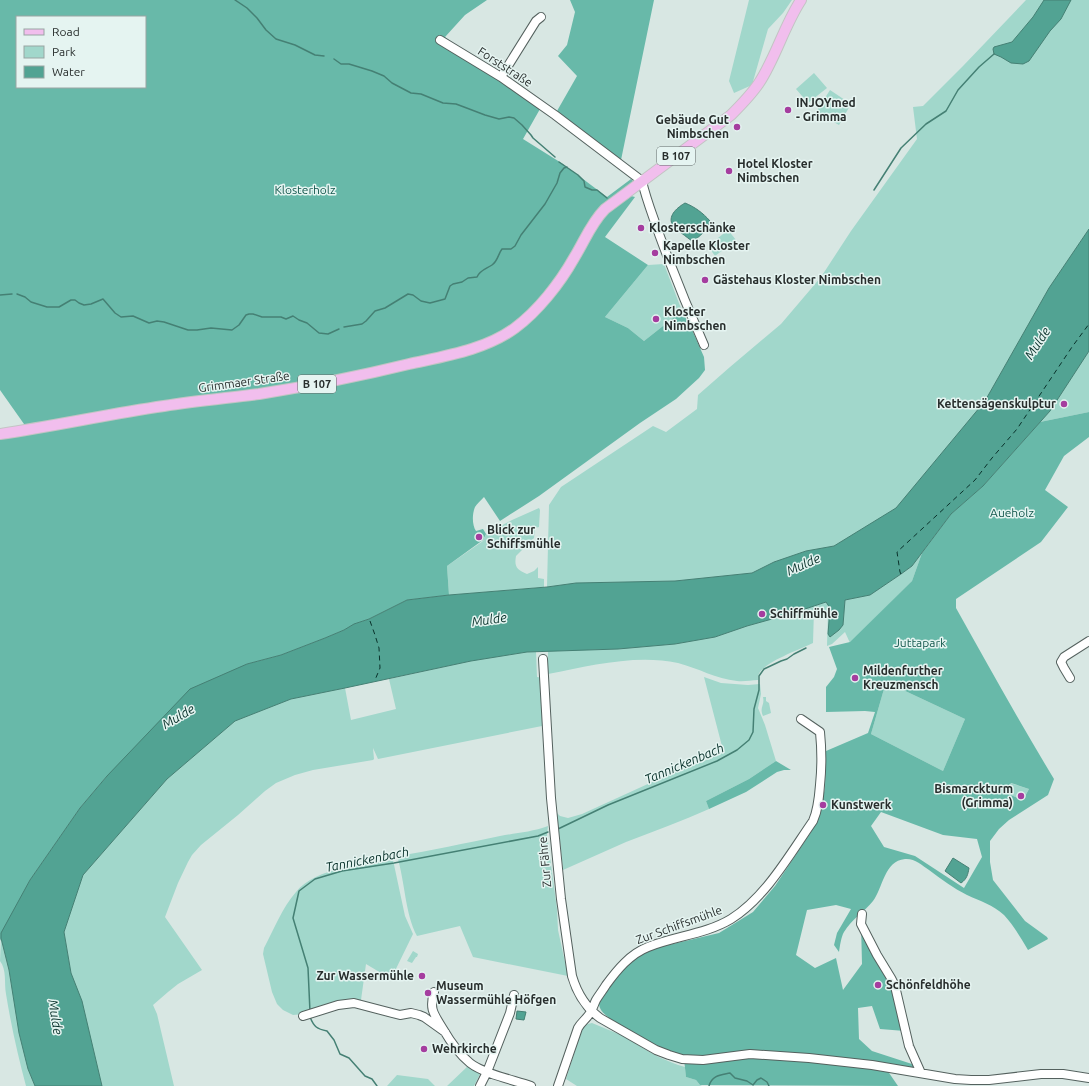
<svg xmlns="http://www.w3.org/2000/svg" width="1089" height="1086" viewBox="0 0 1089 1086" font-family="Ubuntu,sans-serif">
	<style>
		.green { fill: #a1d7cb }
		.forest { fill: #68b9a9; fill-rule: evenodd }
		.water { fill: #52a393; stroke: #458074 }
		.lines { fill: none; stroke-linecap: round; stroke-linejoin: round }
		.stream { stroke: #458074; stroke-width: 1.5 }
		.ferry { stroke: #09322b; stroke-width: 1; stroke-dasharray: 5 4; stroke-linecap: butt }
		.minor-casing { stroke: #54615e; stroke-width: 10 }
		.major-casing { stroke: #c3c4c4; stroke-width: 12 }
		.minor { stroke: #fff; stroke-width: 8 }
		.major { stroke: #f1beed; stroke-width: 10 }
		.poi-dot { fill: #a53d9f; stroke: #e5f4f1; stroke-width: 1.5 }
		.labels { text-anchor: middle; stroke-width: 3; stroke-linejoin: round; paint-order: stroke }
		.shield { fill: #e5f4f1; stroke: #616968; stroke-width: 1 }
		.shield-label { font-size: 11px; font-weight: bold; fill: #282e2d }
		.street-label { font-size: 12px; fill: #282e2d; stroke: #e5f4f1 }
		.poi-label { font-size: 12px; font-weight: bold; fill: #282e2d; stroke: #e5f4f1; text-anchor: start }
		.park-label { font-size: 12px; fill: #12574c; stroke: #e5f4f1 }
		.water-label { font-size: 13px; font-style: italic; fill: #09322b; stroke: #e5f4f1 }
	</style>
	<rect width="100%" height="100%" fill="#d8e7e3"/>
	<path class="green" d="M749,0H792L783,13L768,29L752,85L734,93L729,81Z
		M1026,0H1089V229L1049,288L985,401L897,508L834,546L806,551L774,562L752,573L675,581L576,583L547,587L549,505L561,487L653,426L666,432L697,409L698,395L730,367L781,324L821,277L851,231L917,139L913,107L923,106L963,66Z
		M814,73L827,88L808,103L796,89Z
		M830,90L851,104L839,125L816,112Z
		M728,230L736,240L715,256L708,246Z
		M664,264L682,311L644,341L628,328L605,317L648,265Z
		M1089,351V412L1040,422L1050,411Z
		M539,508L540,510L539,527L535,528L534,538L516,556C514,567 517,570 527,574L534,571L538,567V578L544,579V587L449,595L447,566L483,541L486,534L512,520Z
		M922,553L912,581L850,643L845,632L832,644L827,646L828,611L814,610L813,643C801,649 764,662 759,674C758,675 758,678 758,680C751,680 744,682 737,681C716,679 698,668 678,663C635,654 590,666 548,674V651L618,649L675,644L715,637L747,626L790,614L826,602L830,608L829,620L843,625L845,600L870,595L901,574L912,566Z
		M527,652H536L537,677L544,678L546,710L542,726L378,759L373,748L374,759L373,760L313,770L295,775L276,783L265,791L238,815L201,845L192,855L188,862L178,883L165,917L202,970L178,984L168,992L153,1005L157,1014L174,1086H102L71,973L64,932L83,875L167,779L235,721L291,699L345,688L351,720L396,709L389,679L471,661Z
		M704,677L721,683L748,685L760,684L761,694L758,708L765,725L776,761L749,779L706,801L709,809C682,821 654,831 626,842C605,851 584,861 563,870L557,813L560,816L568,818L582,814L661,778L709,759L723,750Z
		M886,682L965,719L943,771L871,734Z
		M763,697H766V701L769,703L771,713L763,716C759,707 765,706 763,697Z
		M1010,783L1029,789L1023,800L1003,792Z
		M548,826L547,835L557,909L558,930L568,976L473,957L460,926L417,936C405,914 405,881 397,856C431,851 465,843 500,836C516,833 532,832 548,826Z
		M393,860L405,916L413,934L391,979L366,964L361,1000L360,1002L304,1014L293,1015L283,1010L277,1004L272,992L263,954L264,948C274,929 282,908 296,892C316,867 363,865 393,860Z
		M1,938L9,970L28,1069L35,1086H26C18,1056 11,1025 6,994C4,983 7,970 0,961Z
		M413,951L418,954L417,957H416L412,963L407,961Z
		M592,1023L633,1040V1042C651,1053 664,1061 685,1067L686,1077L696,1080L700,1085L702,1086H577L566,1079L582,1029L584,1025Z
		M468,1066L480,1074L474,1086H447Z
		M397,1075L428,1079L435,1086H387Z"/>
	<path class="forest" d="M0,0H487L465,15L445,37L540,109L523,139L563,164L607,197L631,179L634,182L625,191L572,257L543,297L519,321L480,344L344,376L36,426L24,424L0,390ZM17,17H145V87H17Z
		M570,0H654L621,160L557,111L577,76L558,56L567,45L575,12Z
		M631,196L635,197L605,237L648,265L605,317L628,328L644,341L682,311L693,332L704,357L705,370L699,378L676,399L640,423L539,496L500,521L484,497C481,500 477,504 475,507C472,514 472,525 476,531L483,529L486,534L483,540L447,566L449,595L407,600L369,619L355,624L344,630L325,638L281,655L247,664L107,776L80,808L30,880L0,941V437L435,361L523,325L601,217Z
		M1089,412V437L1064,456L1045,490L1068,507L1041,542L956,599V608C988,665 1020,723 1054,779L1048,795L1009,820L999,829L990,841V862L993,880L1025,921L1047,937L1048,939L1028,950C1021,938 1014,926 1004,915C993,905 980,901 967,895C953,888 941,879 929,870C922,865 914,858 905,859C884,861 883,888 873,901C865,911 851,920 844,932C841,937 840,946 839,952L834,945L837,933L851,909L836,905L807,910L796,955L815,968L836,958L843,990L862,964L861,924L891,978L905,1031L880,1029L872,1006L858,1008L859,1039L872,1051L915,1065L912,1069L900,1065L887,1070L898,1086L700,1085L696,1080L686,1077L684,1059C668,1051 605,1022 600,1008C599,1006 599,1002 598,999L622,968L648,949L660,947L719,933L753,912L775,886L811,832L820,815L825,787L826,751L868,733L875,712L865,711L826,712V687L834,677L837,669L829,647L850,642L912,581L922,553L951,514L983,486L1040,422ZM886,682L965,719L943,771L871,734ZM1011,783L1029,789L1023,800L1003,792ZM881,812L943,835L977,839L982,857L964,888L915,856L884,847L871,826Z
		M776,761L791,770H784L777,772L746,792L709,809L706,801L749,779Z"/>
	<path class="water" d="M1044,0H1071L1061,19L1050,31L1029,61L1023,64L1011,63L1001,57L994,54L993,49L994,47L1012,42L1033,17Z
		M685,203C695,207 703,213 710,221C708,229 699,238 692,241C688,238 674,228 672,224C668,215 678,207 685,203Z
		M1089,229V351L1050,411L983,486L951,514L912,566L901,574L870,595L845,600L843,625L839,630L830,637L828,634L830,608L826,602L790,614L747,626L715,637L675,644L618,649L527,652L471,661L345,688L291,699L235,721L167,779L83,875L64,932L71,973L82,1001L102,1086H35L28,1069L19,1033L9,970L1,938V933L30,880L80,808L107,776L190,689L247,664L281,655L325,638L344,630L354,624L369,619L407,600L449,595L547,587L576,583L675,581L752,573L774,562L806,551L834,546L896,508L985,401L1049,288Z
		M953,858L969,868C968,874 967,879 961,883L945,871Z
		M517,1011L526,1012L524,1020L516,1019Z"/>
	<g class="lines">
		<path class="stream" d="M235,0L247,8L257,18L266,30L276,39L295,45L315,55L324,56
			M334,59L341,64H349L372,71L384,76L392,83L411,93L421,94L443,103L456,104L464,107L485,115L499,119L509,117L514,118L522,125L531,135L533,138L555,157
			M559,162L578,175L584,181L585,187L592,190H597L607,198
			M874,190L901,148L926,124L946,111L958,90L979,67L994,54
			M17,294L25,297L31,302L47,307H59L71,300H75L79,303L84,305L91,304L103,299L115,313L121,317L133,316L149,323L157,321L164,322L188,330H197L211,328L232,330L239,325L246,315L249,314H253L262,317H281L286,319L293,316L299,320L307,323L319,333L328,334L339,329
			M0,295L12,294
			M344,327L362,324L366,321L375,311L385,308L408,294L413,295L421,301L430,303L445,299L450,286L453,284L462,282L468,278L477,277C480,270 486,269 492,265C498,261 498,254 502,249H511L515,246L521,235L545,204L557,183L560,173L564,168L567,167
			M558,829L608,805L717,761L737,750L749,740L753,732L754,709L759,690V676L764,669L781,661L787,659L794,654L806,648
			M310,1012L308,968L293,918L299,891L315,879L342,871L394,863L538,836L548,832
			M310,1017C314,1027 317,1029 327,1031L334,1040L340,1054L349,1058L365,1076L372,1079L377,1086
			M709,1086C712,1075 721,1075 730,1073L735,1078L747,1081L753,1085L757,1080L761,1078L767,1082L769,1086"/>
		<path class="ferry" d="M901,574L900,572L897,552L975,480L992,458L1017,429L1072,347L1089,324
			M370,621L375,635L379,648L380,668L375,680"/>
		<g class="minor-casing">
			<path id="minor" d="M440,40L501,77L555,115L642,181C646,199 653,216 659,234C673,272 688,309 704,345
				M501,77L536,21L541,17
				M543,659L551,798L561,899L572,976C577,993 585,1007 600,1018L656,1050L669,1055L682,1059L703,1060L750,1054L809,1058L872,1065L955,1079L971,1080H989L1041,1074H1063L1089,1078
				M1070,678L1064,668L1061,662L1064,657L1089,641
				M862,914L861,924L877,955L891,978L895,986L909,1046L921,1073
				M434,992C429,1010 434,1014 443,1029C450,1041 459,1054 470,1063C484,1074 514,1080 531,1086
				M303,1016L338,1005L354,1003L400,1015L411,1013L419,1015L424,1017L445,1032
				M480,1086L487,1072L510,1013L514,995
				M558,1086L578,1028C582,1021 588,1018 591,1011C593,1008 594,1004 596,1000C599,995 603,990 606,985C617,970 630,954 648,947C676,936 706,934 731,919C766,897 790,854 813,821C818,810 819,798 820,785C822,766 822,752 820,732L801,719"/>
		</g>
		<g class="major-casing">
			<path id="major" d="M0,434C55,426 109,414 164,406C196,401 228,398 259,394C310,386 360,376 409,364C445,356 485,350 515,328C538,311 560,283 574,258C584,242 591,223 605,209L731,115C741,105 751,95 759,83C776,57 784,26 801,0"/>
		</g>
		<use href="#minor" class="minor"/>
		<use href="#major" class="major"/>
	</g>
	<g class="poi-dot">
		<circle cx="788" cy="110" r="4"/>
		<circle cx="737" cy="127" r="4"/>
		<circle cx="729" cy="171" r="4"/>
		<circle cx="641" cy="228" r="4"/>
		<circle cx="655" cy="253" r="4"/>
		<circle cx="705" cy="280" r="4"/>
		<circle cx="656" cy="319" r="4"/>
		<circle cx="1064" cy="404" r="4"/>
		<circle cx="479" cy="537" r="4"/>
		<circle cx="762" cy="614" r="4"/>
		<circle cx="855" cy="678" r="4"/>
		<circle cx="1021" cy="796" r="4"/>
		<circle cx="823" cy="805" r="4"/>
		<circle cx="422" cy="976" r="4"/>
		<circle cx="878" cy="985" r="4"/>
		<circle cx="428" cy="993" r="4"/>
		<circle cx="424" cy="1049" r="4"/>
	</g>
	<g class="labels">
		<g class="shield">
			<rect x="657" y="147" width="38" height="18" rx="3"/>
			<rect x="298" y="375" width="38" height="18" rx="3"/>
		</g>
		<g class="shield-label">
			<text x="676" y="160">B 107</text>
			<text x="317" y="388">B 107</text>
		</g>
		<g class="street-label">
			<text transform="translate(505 67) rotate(33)" y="4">Forststraße</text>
			<text transform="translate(244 382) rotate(-8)" y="4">Grimmaer Straße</text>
			<text transform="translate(545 862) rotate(-95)" y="4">Zur Fähre</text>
			<text transform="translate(679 925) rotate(-20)" y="4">Zur Schiffsmühle</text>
		</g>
		<g class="poi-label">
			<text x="796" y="107">INJOYmed<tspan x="796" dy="14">- Grimma</tspan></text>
			<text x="729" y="124" text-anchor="end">Gebäude Gut<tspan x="729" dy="14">Nimbschen</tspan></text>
			<text x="737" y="168">Hotel Kloster<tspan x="737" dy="14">Nimbschen</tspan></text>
			<text x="649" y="232">Klosterschänke</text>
			<text x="663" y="250">Kapelle Kloster<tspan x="663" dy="14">Nimbschen</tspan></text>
			<text x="713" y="284">Gästehaus Kloster Nimbschen</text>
			<text x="664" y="316">Kloster<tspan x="664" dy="14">Nimbschen</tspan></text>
			<text x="1056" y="408" text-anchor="end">Kettensägenskulptur</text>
			<text x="487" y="534">Blick zur<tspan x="487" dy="14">Schiffsmühle</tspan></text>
			<text x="770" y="618">Schiffmühle</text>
			<text x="863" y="675">Mildenfurther<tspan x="863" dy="14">Kreuzmensch</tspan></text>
			<text x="1013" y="793" text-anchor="end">Bismarckturm<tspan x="1013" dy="14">(Grimma)</tspan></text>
			<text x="831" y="809">Kunstwerk</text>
			<text x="414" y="980" text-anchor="end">Zur Wassermühle</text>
			<text x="886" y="989">Schönfeldhöhe</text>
			<text x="436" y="990">Museum<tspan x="436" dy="14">Wassermühle Höfgen</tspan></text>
			<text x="432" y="1053">Wehrkirche</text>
		</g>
		<g class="park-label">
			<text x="305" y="194">Klosterholz</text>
			<text x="1012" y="517">Aueholz</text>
			<text x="920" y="647">Juttapark</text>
		</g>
		<g class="water-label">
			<text transform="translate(1037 343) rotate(-57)" y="5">Mulde</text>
			<text transform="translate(803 564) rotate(-24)" y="5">Mulde</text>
			<text transform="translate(489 619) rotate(-8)" y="5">Mulde</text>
			<text transform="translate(178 716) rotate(-30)" y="5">Mulde</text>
			<text transform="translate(684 763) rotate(-23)" y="5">Tannickenbach</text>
			<text transform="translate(367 859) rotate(-11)" y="5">Tannickenbach</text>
			<text transform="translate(56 1017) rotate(81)" y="5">Mulde</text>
		</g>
	</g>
	<rect x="16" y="16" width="130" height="72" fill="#e5f4f1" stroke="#99a5a3"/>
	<rect x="24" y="29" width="20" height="6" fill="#f1beed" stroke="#99a5a3"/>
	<text x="52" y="36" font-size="12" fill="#282e2d">Road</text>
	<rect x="24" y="46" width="20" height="12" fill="#a1d7cb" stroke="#99a5a3"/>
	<text x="52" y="56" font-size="12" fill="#282e2d">Park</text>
	<rect x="24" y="66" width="20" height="12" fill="#52a393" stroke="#99a5a3"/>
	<text x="52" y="76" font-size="12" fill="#282e2d">Water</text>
</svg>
